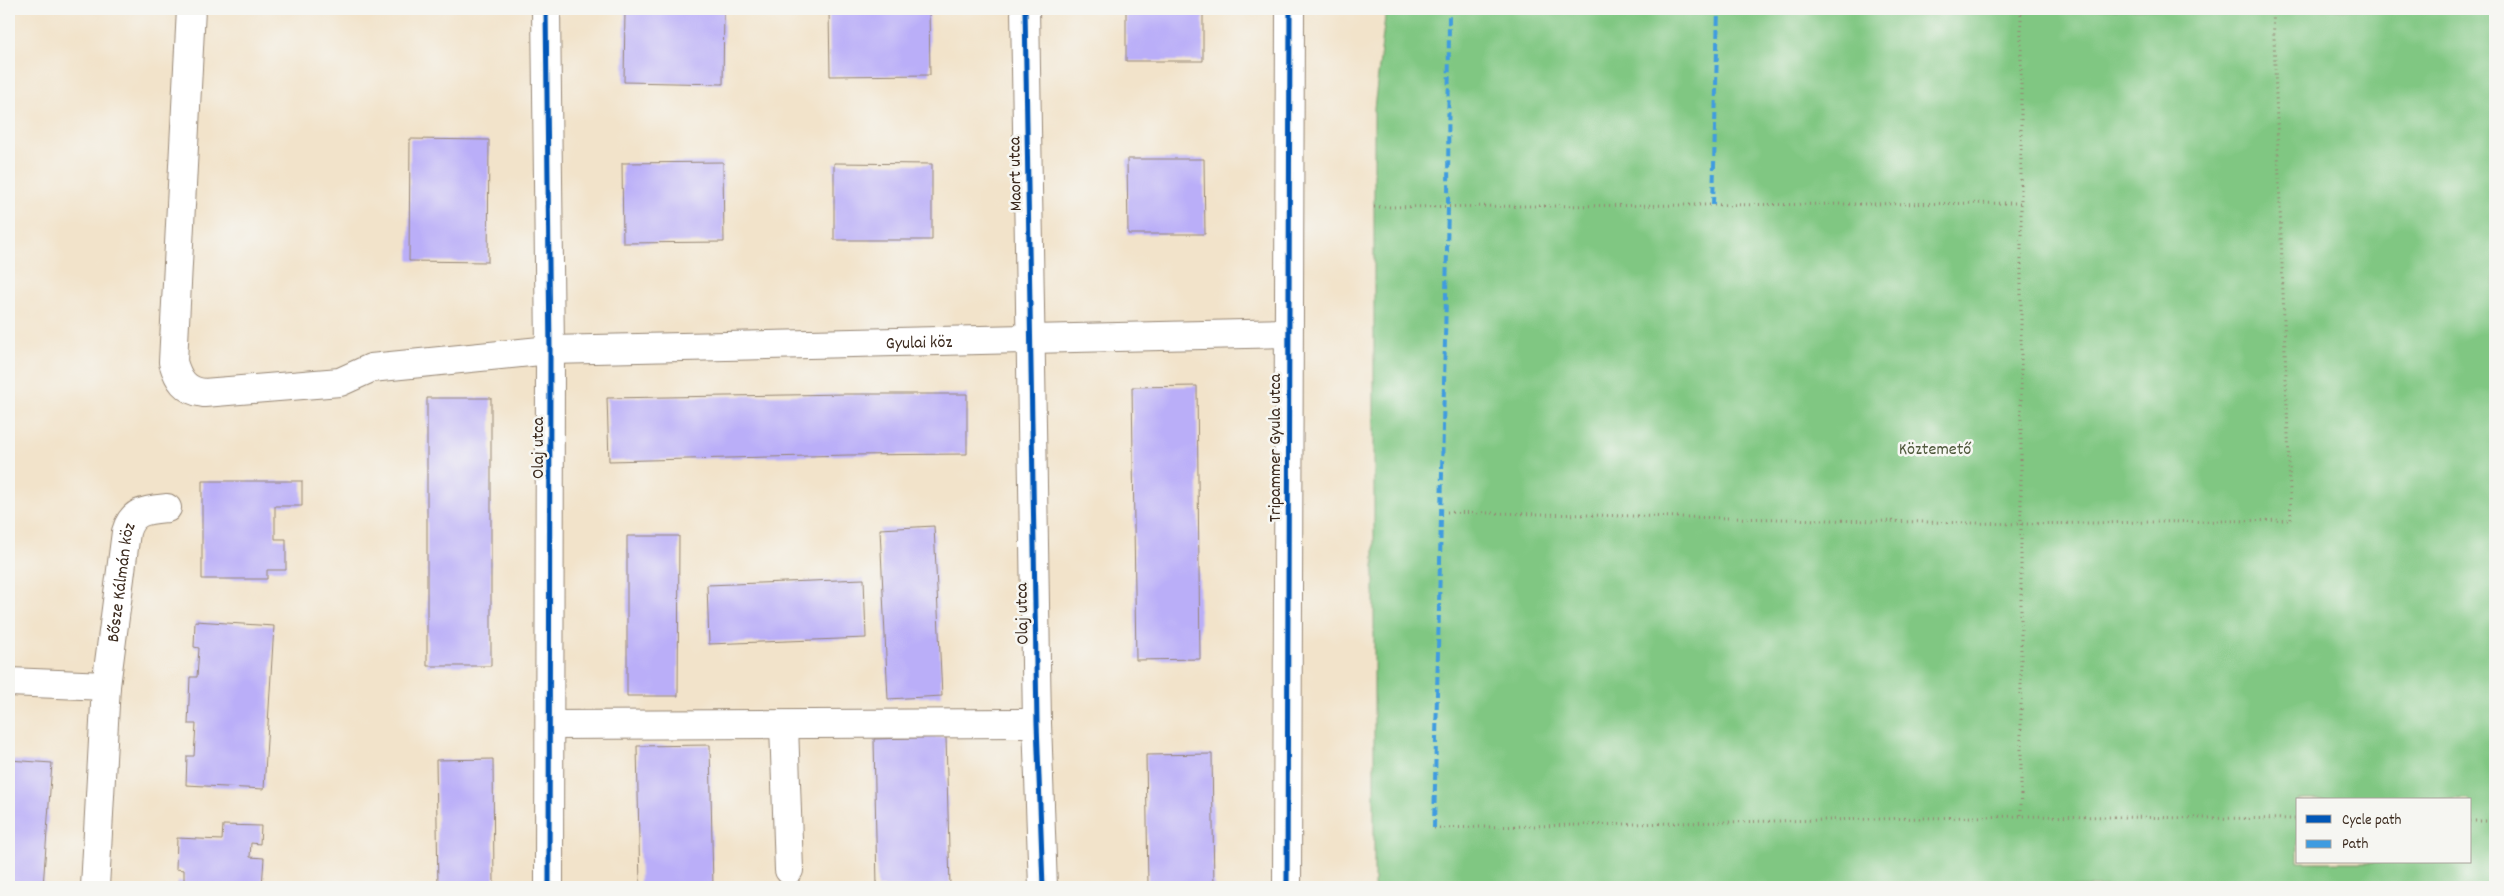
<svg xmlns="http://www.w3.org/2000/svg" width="2504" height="896" viewBox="0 0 2504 896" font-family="Dekko,sans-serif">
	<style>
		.green { fill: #80c782; stroke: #5e7850; fill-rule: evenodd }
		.building { fill: #baaef8 }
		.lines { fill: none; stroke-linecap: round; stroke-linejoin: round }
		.minor-casing { stroke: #968674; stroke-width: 30 }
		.path { stroke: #968674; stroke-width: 3; stroke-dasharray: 1 4; stroke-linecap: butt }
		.minor { stroke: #fff; stroke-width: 28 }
		.quiet { stroke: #3f9ce0; stroke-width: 4; stroke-dasharray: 8 4; stroke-linecap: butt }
		.cycleway-casing { stroke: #f6f6f2; stroke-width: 8 }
		.cycleway { stroke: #0057b8; stroke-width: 5 }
		.labels { text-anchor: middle; stroke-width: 5; stroke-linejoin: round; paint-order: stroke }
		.street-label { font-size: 18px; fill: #3b2a1e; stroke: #f6f6f2 }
		.park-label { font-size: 18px; fill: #50593c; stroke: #f6f6f2 }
	</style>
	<rect width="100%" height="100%" fill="#f6f6f2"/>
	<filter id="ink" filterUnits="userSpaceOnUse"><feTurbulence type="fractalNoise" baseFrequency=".02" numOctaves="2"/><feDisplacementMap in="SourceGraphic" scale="10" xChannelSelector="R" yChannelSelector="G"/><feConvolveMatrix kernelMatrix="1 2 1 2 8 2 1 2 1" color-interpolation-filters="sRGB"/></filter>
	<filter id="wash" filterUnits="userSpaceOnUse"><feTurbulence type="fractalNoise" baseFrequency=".0096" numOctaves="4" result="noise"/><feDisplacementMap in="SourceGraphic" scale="20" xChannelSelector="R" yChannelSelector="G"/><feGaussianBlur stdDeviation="1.12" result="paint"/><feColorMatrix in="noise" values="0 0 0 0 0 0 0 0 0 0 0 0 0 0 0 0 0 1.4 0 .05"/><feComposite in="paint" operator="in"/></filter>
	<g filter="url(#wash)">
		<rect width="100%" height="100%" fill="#f2e3ca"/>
		<path class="green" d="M1386,9H2495V887H1374V108ZM2298,800H2470V862H2298Z"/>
		<g id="blocks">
			<path class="building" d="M625,9H724L723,84L624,82Z
				M829,9H929L930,75L830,76Z
				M1126,9H1203V61H1126Z
				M410,139L489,140L488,262L409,261Z
				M1127,159H1204L1205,234H1128Z
				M723,162L724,242L623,243L622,163Z
				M834,163L932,164V240H834Z
				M1197,386L1200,659L1136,660L1132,387Z
				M846,394H967V454L848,455L609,461L607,398Z
				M427,398H491V666H427Z
				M202,481H302V506H275V539H286V570H267V579H202Z
				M934,526L942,696L888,699L880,529Z
				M627,536H679L678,696H627Z
				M864,579L866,638L709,644L707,585Z
				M195,621L274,626L264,789L186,785L187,756H194L196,724H188L190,677H197L199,648L194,647Z
				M946,737L950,887H877L874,739Z
				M710,745L713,887H640L637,746Z
				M1212,754L1214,887H1148L1146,755Z
				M493,759L494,887H438L436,760Z
				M9,760L52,763L43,887H9Z
				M223,825L261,826L260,844L251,843L250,857L264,858L262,887H178V881L184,882V870L176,869L177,838L222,840Z"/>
		</g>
	</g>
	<g filter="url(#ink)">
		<use href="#blocks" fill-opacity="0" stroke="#968674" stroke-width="1"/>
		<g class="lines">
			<g class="minor-casing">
				<g id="minor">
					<path id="s1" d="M191,9L173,362C178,379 185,391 204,393L340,382L371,368L550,350L1288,333"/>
					<path d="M546,9L550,350L549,887"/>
					<path d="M1025,9L1037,723L1043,887"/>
					<path d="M9,682L106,686"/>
					<path d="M550,725L1037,723"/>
					<path d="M784,725L789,870"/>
					<path id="s2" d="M95,887L106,686L126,532C132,510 147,510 167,508"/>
					<path d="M1287,887L1290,9"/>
				</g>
			</g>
			<path class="path" d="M2021,9V816
				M1374,207L2021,203
				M1442,512L2021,524L2291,520L2273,9
				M2470,821H2495
				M1434,828L2021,816L2298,819"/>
			<use href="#minor" class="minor"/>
			<path class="quiet" d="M1713,205L1718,9
				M1434,828L1448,206L1449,9"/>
			<g class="cycleway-casing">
				<path id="cycleway" d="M546,9L550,350L549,887
					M1025,9L1037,723L1043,887
					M1287,887L1290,9"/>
			</g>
			<use href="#cycleway" class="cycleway"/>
		</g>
	</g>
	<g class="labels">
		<g class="street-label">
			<text transform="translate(1014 174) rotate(-91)" y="6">Maort utca</text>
			<text dy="6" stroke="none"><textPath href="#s1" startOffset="1120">Gyulai köz</textPath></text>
			<text transform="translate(537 448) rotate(-90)" y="6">Olaj utca</text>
			<text transform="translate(1274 448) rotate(-90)" y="6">Tripammer Gyula utca</text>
			<text dy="6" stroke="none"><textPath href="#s2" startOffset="306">Bősze Kálmán köz</textPath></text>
			<text transform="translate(1021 614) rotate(-91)" y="6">Olaj utca</text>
		</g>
		<g class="park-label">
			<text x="1935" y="454">Köztemető</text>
		</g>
	</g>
	<rect width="2504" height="896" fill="none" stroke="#f6f6f2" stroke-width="30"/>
	<rect x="2296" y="798" width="175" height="65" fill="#f6f6f2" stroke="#aba49d"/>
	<rect x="2306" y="815" width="25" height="8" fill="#0057b8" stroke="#aba49d"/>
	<text x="2342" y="824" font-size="15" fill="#3b2a1e">Cycle path</text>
	<rect x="2306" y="840" width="25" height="8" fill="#3f9ce0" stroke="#aba49d"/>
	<text x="2342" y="848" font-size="15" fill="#3b2a1e">Path</text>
</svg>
